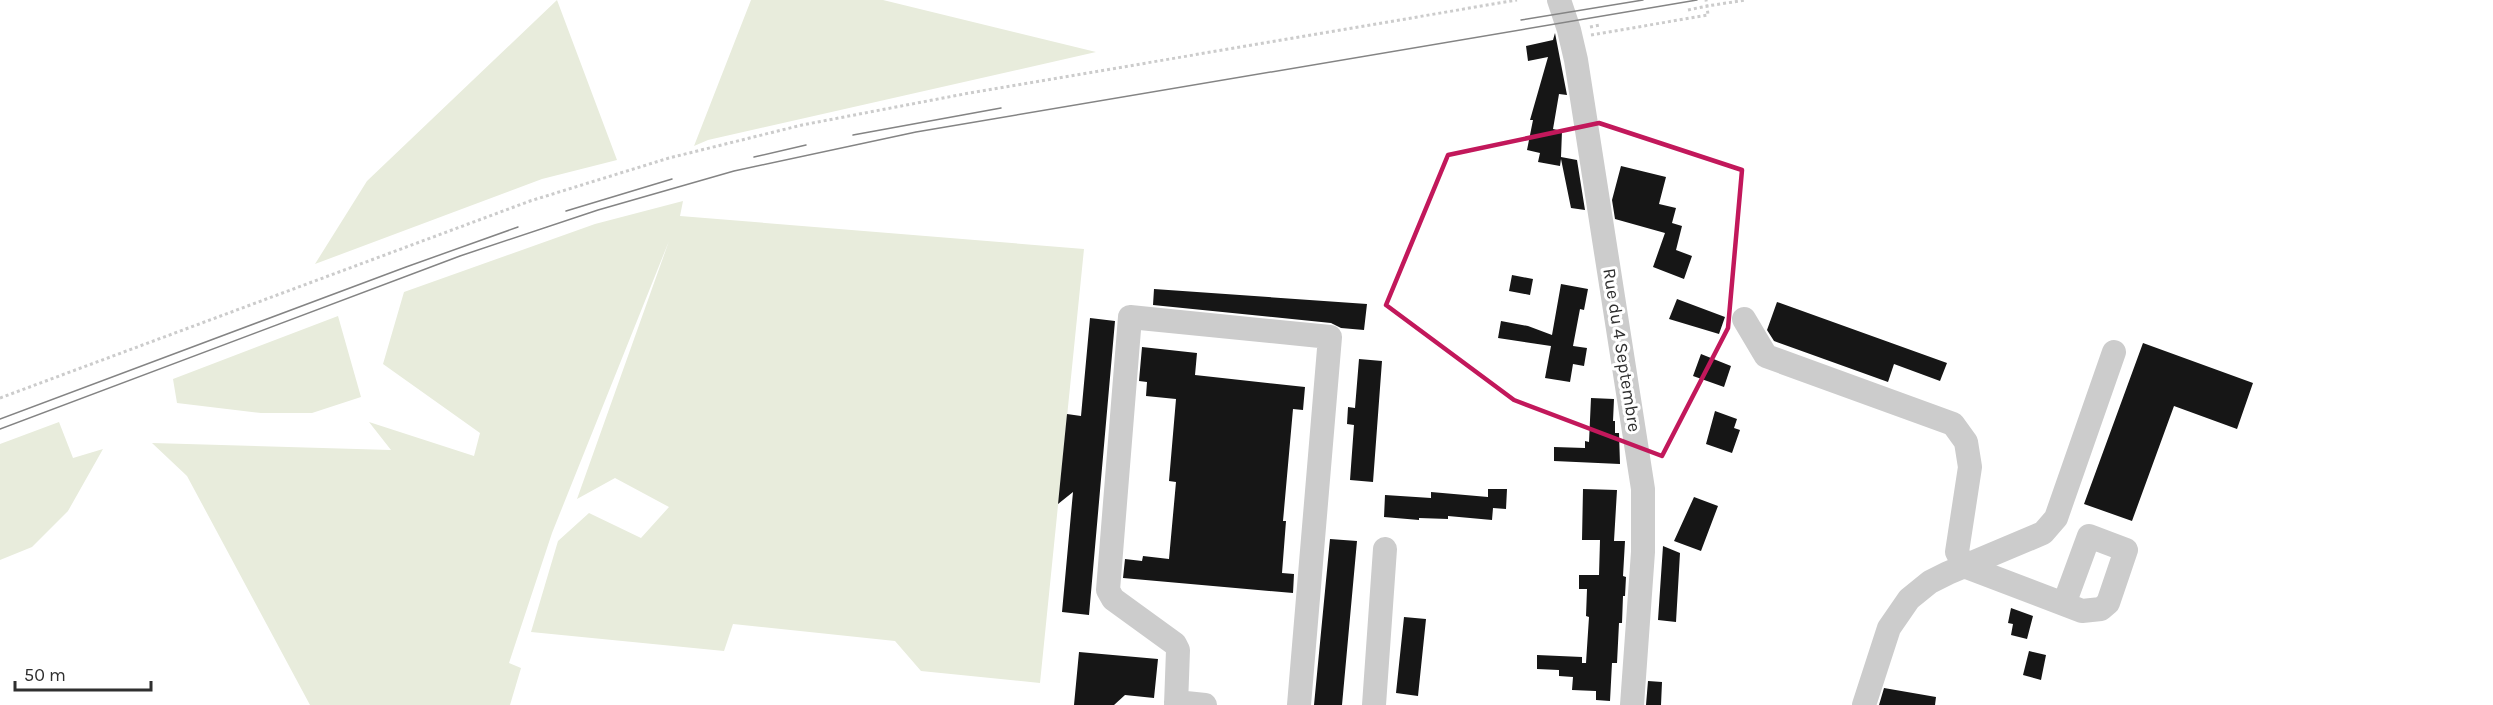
<svg xmlns="http://www.w3.org/2000/svg" width="2493" height="705" viewBox="0 0 2493 705" font-family="Karla,sans-serif">
	<style>
		.green { fill: #e8ecdc }
		.building { fill: #161616 }
		.lines { fill: none; stroke-linecap: round; stroke-linejoin: round }
		.path { stroke: #ccc; stroke-width: 3; stroke-dasharray: 3 3; stroke-linecap: butt }
		.minor { stroke: #ccc; stroke-width: 24 }
		.tram { stroke: #848484; stroke-width: 1.5 }
		.marked { fill: none; stroke: #c2185b; stroke-width: 4.5; stroke-linejoin: round }
		.labels { text-anchor: middle; stroke-width: 6; stroke-linejoin: round; paint-order: stroke }
		.street-label { font-size: 18px; fill: #2f2f2f; stroke: #fff }
	</style>
	<rect width="100%" height="100%" fill="#fff"/>
	<path class="green" d="M557,0L617,160L542,179L315,264L367,181Z
		M751,0H883L1096,52L708,140L694,146Z
		M683,201L680,216L1084,249L1040,683L921,671L895,641L733,624L724,651L531,632L558,541L589,513L641,538L669,507L615,478L577,499L669,241L552,533L509,663L521,668L510,705H310L187,476L152,443L391,450L369,422L474,456L480,433L383,364L404,292L595,224Z
		M338,316L361,397L312,413H261L177,403L173,379Z
		M59,422L73,458L103,449L68,511L32,547L0,560V444Z"/>
	<path class="building" d="M1555,33L1567,95L1559,94L1553,129L1562,131L1561,157L1577,160L1585,210L1571,208L1561,159L1560,166L1538,162L1540,153L1527,150L1533,120H1530L1548,57L1528,61L1526,46L1553,40Z
		M1621,166L1666,177L1659,204L1676,208L1672,223L1682,226L1676,250L1692,256L1684,279L1653,267L1665,233L1615,219L1612,200Z
		M1512,275L1533,279L1530,295L1509,291Z
		M1561,284L1588,289L1584,310L1580,309L1573,346L1587,348L1584,366L1573,364L1570,382L1545,378L1551,346L1498,338L1501,321L1528,326L1552,335Z
		M1154,289L1367,304L1364,330L1341,328L1331,323L1153,305Z
		M1677,299L1725,317L1719,334L1669,319Z
		M1777,302L1947,363L1940,381L1894,364L1888,382L1774,341L1767,330Z
		M1090,318L1115,321L1089,615L1062,612L1073,492L1058,504L1067,414L1081,416Z
		M2143,343L2253,383L2237,429L2174,406L2132,521L2084,504Z
		M1142,347L1197,353L1195,375L1305,387L1303,410L1293,409L1283,521H1286L1282,573L1294,574L1293,593L1123,578L1125,559L1142,561L1143,556L1169,559L1176,482L1169,481L1176,399L1146,396L1147,382L1139,381Z
		M1701,354L1731,366L1724,387L1693,376Z
		M1359,359L1382,361L1373,482L1350,480L1354,425L1347,424L1348,407L1355,408Z
		M1591,398L1614,399L1613,421H1615V433H1619L1620,464L1554,461V447L1585,448V441L1589,442Z
		M1715,411L1737,419L1734,428L1740,430L1732,453L1706,444Z
		M1488,489H1507L1506,509L1493,508L1492,520L1448,516V519L1419,518V520L1384,517L1385,495L1431,498V492L1488,497Z
		M1583,489L1617,490L1614,541H1625L1623,576L1626,577L1625,596H1623L1622,623H1619L1617,663H1612L1610,701L1596,700V691L1572,690L1573,677L1559,676V670L1537,669V655L1582,657V663H1586L1589,617L1586,616L1587,589H1579V575H1599L1600,540H1582Z
		M1694,497L1718,506L1701,551L1674,541Z
		M1330,539L1357,541L1342,705H1314Z
		M1663,546L1680,553L1676,622L1658,620Z
		M2011,608L2033,616L2027,639L2011,635L2013,624L2008,623Z
		M1404,617L1426,619L1418,696L1396,693Z
		M2029,651L2046,655L2041,680L2023,675Z
		M1079,652L1158,659L1154,698L1125,695L1114,705H1074Z
		M1648,681L1662,682L1661,705H1646Z
		M1884,688L1936,697L1935,705H1879Z"/>
	<g class="lines">
		<path class="path" d="M1688,10L1707,6L1706,0
			M1590,27L1600,25
			M1591,35L1708,15L1707,6L1746,0
			M0,398L530,201L669,158L802,125L964,94L1517,0"/>
		<path class="minor" d="M1559,0L1569,30L1576,60L1643,489V552L1632,705
			M1744,319L1766,356L1953,424L1966,442L1970,467L1957,552L1964,566L2082,611L2101,609L2108,603L2126,550L2089,536L2064,604
			M1176,702L1205,705
			M1176,705L1178,650L1175,644L1113,599L1108,590L1130,317L1330,337L1299,705
			M1374,705L1385,549
			M1864,705L1889,628L1909,599L1930,582L1948,573L2043,533L2056,518L2114,352"/>
		<path class="tram" d="M1521,20L1643,0
			M853,135L1001,108
			M754,157L806,145
			M566,211L672,179
			M0,419L406,267L518,227
			M0,429L460,256L598,210L734,171L916,132L1697,0"/>
	</g>
	<path class="marked" d="M1599,123L1742,170L1728,328L1662,456L1514,400L1386,305L1448,155Z"/>
	<g class="labels">
		<g class="street-label">
			<text transform="translate(1622 350) rotate(81)" y="6">Rue du 4 Septembre</text>
		</g>
	</g>
	<path d="M15 681v9h136v-9" fill="none" stroke="#2f2f2f" stroke-width="3"/>
	<text x="24" y="681" font-size="18" fill="#2f2f2f" stroke="#ffffff" stroke-width="4.5" paint-order="stroke">50 m</text>
</svg>
